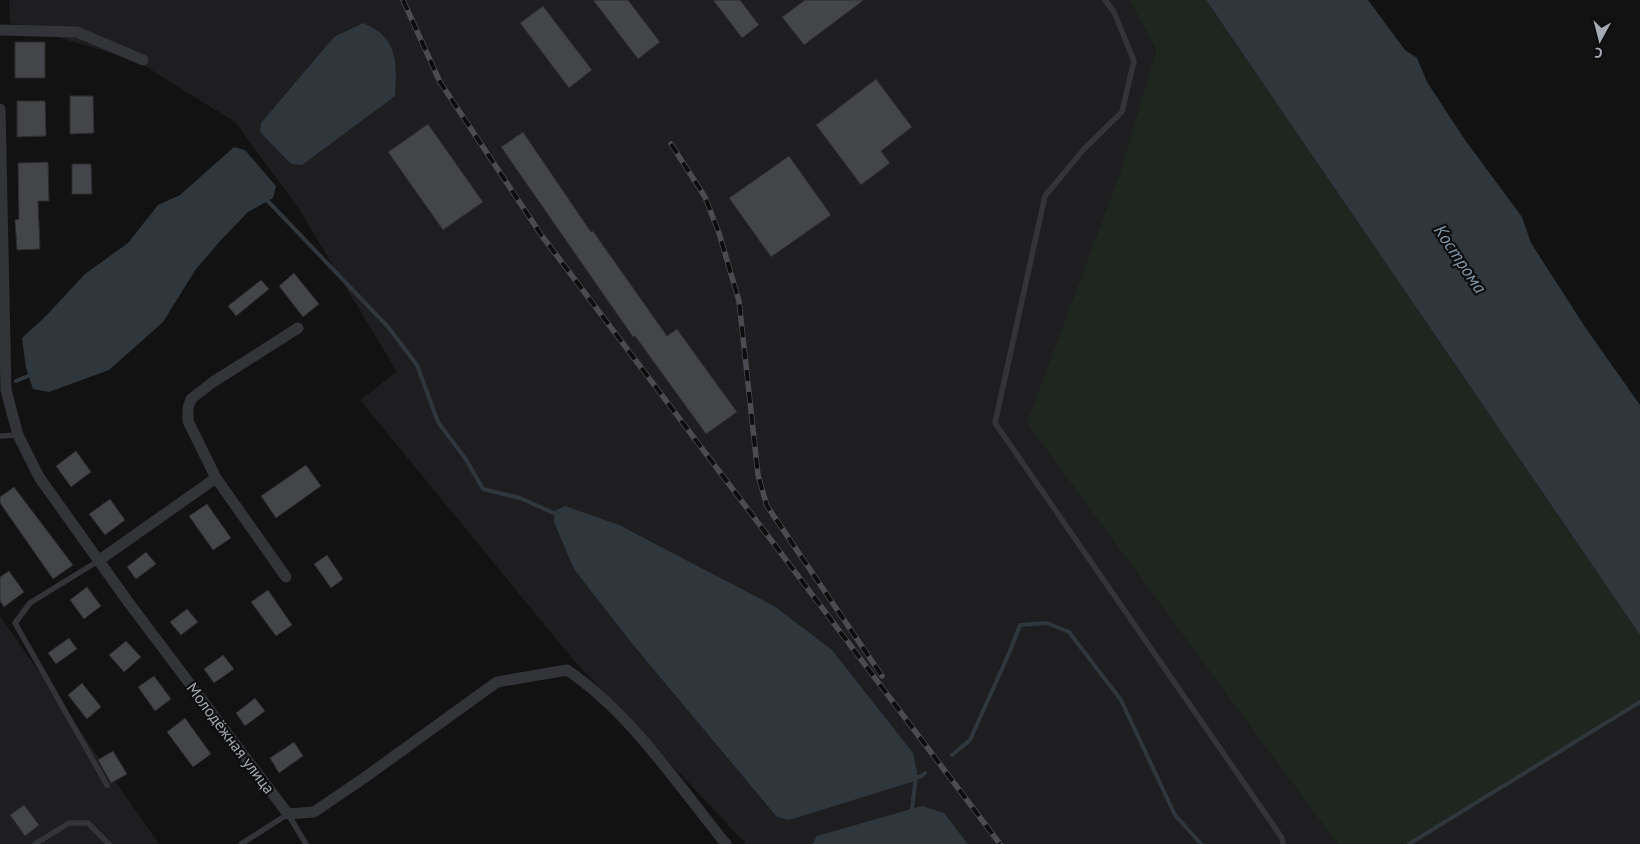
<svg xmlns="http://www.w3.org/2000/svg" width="1640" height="844" viewBox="0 0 1640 844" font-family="'PT Sans',sans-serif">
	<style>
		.built { fill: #1e1e20 }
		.green { fill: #1f251f }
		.water { fill: #2f373c }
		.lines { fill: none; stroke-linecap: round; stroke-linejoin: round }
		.stream { stroke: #2f373c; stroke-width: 4 }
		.building { fill: #444548; stroke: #2c2c2f }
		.lane { stroke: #333438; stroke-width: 5.5 }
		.street { stroke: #333438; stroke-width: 11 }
		.rail-casing { stroke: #4b4c51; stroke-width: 5.5 }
		.rail { stroke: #0d0d0e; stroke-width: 4; stroke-dasharray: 11; stroke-linecap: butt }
		.labels { text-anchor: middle; stroke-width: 4.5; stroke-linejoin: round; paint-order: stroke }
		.street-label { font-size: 16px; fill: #a5a9b2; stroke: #0d0d0e }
		.water-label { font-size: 18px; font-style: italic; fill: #7f97aa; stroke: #0d0d0e }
	</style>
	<rect width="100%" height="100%" fill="#121213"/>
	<path class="built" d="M9,0H1129L1156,50L1119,175L1028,423L1337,844H746L570,656L360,400L397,372L299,209L235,122L135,60L10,23Z
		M0,616L159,844H0Z
		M1640,702V844H1409Z"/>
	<path class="green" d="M1129,0H1206L1640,635V702L1409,844H1337L1027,423L1119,175L1156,50Z"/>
	<path class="water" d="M1206,0H1368L1405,50L1417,58L1427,82L1465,140L1522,217L1531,243L1585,327L1640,405V635Z
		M363,23C398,37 397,62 395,96L302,165L291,164L260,132L261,123L334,37Z
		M234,147L245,150L276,186L273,198L248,212L222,239L196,269L163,322L109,370L49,392L33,389L26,368L22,338L44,318L85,274L128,243L158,205L180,195Z
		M565,506L619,525L774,606L832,650L913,753L917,772L915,781L789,820L777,817L630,641L574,569L554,522L555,511Z
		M922,806L944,813L968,844H812L817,836Z"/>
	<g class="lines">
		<path class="stream" d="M265,198L389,328L417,365L438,422L465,458L483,489L520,498L558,515
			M16,381L33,374
			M952,755L970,740L1010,651L1020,625L1047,623L1069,632L1121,700L1175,815L1201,844
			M911,776L920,777L925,773
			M912,809L916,776
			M1409,844L1640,702"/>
	</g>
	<path class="building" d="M593,0H628L660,42L638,59Z
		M713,0H740L759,25L742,38Z
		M805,0H864L804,45L782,17Z
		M543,6L592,70L569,88L520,23Z
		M15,42H45V78H15Z
		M876,79L912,127L881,151L890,163L861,185L816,125Z
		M70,96H93L94,133L70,134Z
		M17,101H45L46,136L17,137Z
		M428,124L483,202L443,230L388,152Z
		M523,132L591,232L593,231L667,336L677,329L737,412L706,434L635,336L633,337L501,147Z
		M789,156L831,215L771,257L729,198Z
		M48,162L49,201H38L40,249L17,250L15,220L19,219L18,163Z
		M72,164H91L92,194H72Z
		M294,273L319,304L303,317L279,286Z
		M261,280L269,289L236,316L228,306Z
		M76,451L91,472L71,487L56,466Z
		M306,465L321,486L276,518L261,496Z
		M14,487L73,565L53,579L0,503V497Z
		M110,499L125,520L105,535L89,514Z
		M207,504L231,538L213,550L189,516Z
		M146,552L156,564L136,579L127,567Z
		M327,555L343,579L331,588L314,564Z
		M9,571L24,592L4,607L0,601V577Z
		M87,587L101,606L84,619L70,600Z
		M268,590L292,625L276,636L251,602Z
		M187,609L198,622L181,635L170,622Z
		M69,638L77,649L56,664L48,653Z
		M126,641L141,657L124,672L109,655Z
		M223,655L234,669L214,683L204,669Z
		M154,676L171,699L155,711L138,687Z
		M82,683L101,707L87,719L68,695Z
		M255,698L265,711L245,726L236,713Z
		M185,718L211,754L193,767L167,732Z
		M294,742L303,756L279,773L270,758Z
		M113,751L127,774L111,783L98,760Z
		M24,805L39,825L25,836L10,815Z"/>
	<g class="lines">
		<path class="lane" d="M1105,0L1114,12L1134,61L1122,112L1084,149L1045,196L995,423L1282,838L1283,844
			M0,436L18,435
			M98,561L30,603L15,623L107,785
			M35,844L69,823H88L109,844
			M241,844L288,814L306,844"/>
		<path class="street" d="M0,30L77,32L143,60
			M0,109L6,390L18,435L39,477L129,603L288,814L314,812L364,778L497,682L567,670C630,712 678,785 726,844
			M216,478L188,421V408L191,399L213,382L298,328
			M98,561L216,478L286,577"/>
		<g class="rail-casing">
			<path id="rail" d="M403,0L440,82L542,236L1000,844
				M671,144L705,197L719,233L739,301L758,475L767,506L882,676"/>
		</g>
		<use href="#rail" class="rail"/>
	</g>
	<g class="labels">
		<g class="street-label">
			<text transform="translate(231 738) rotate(53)" y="6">Молодёжная улица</text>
		</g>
		<g class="water-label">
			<text transform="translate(1460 259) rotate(56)" y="6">Кострома</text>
		</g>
	</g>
	<g transform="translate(1600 40) rotate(187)" stroke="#0d0d0e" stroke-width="4" paint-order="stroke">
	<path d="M0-4L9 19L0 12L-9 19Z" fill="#a5a9b2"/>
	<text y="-8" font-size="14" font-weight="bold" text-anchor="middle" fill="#a5a9b2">С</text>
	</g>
</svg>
